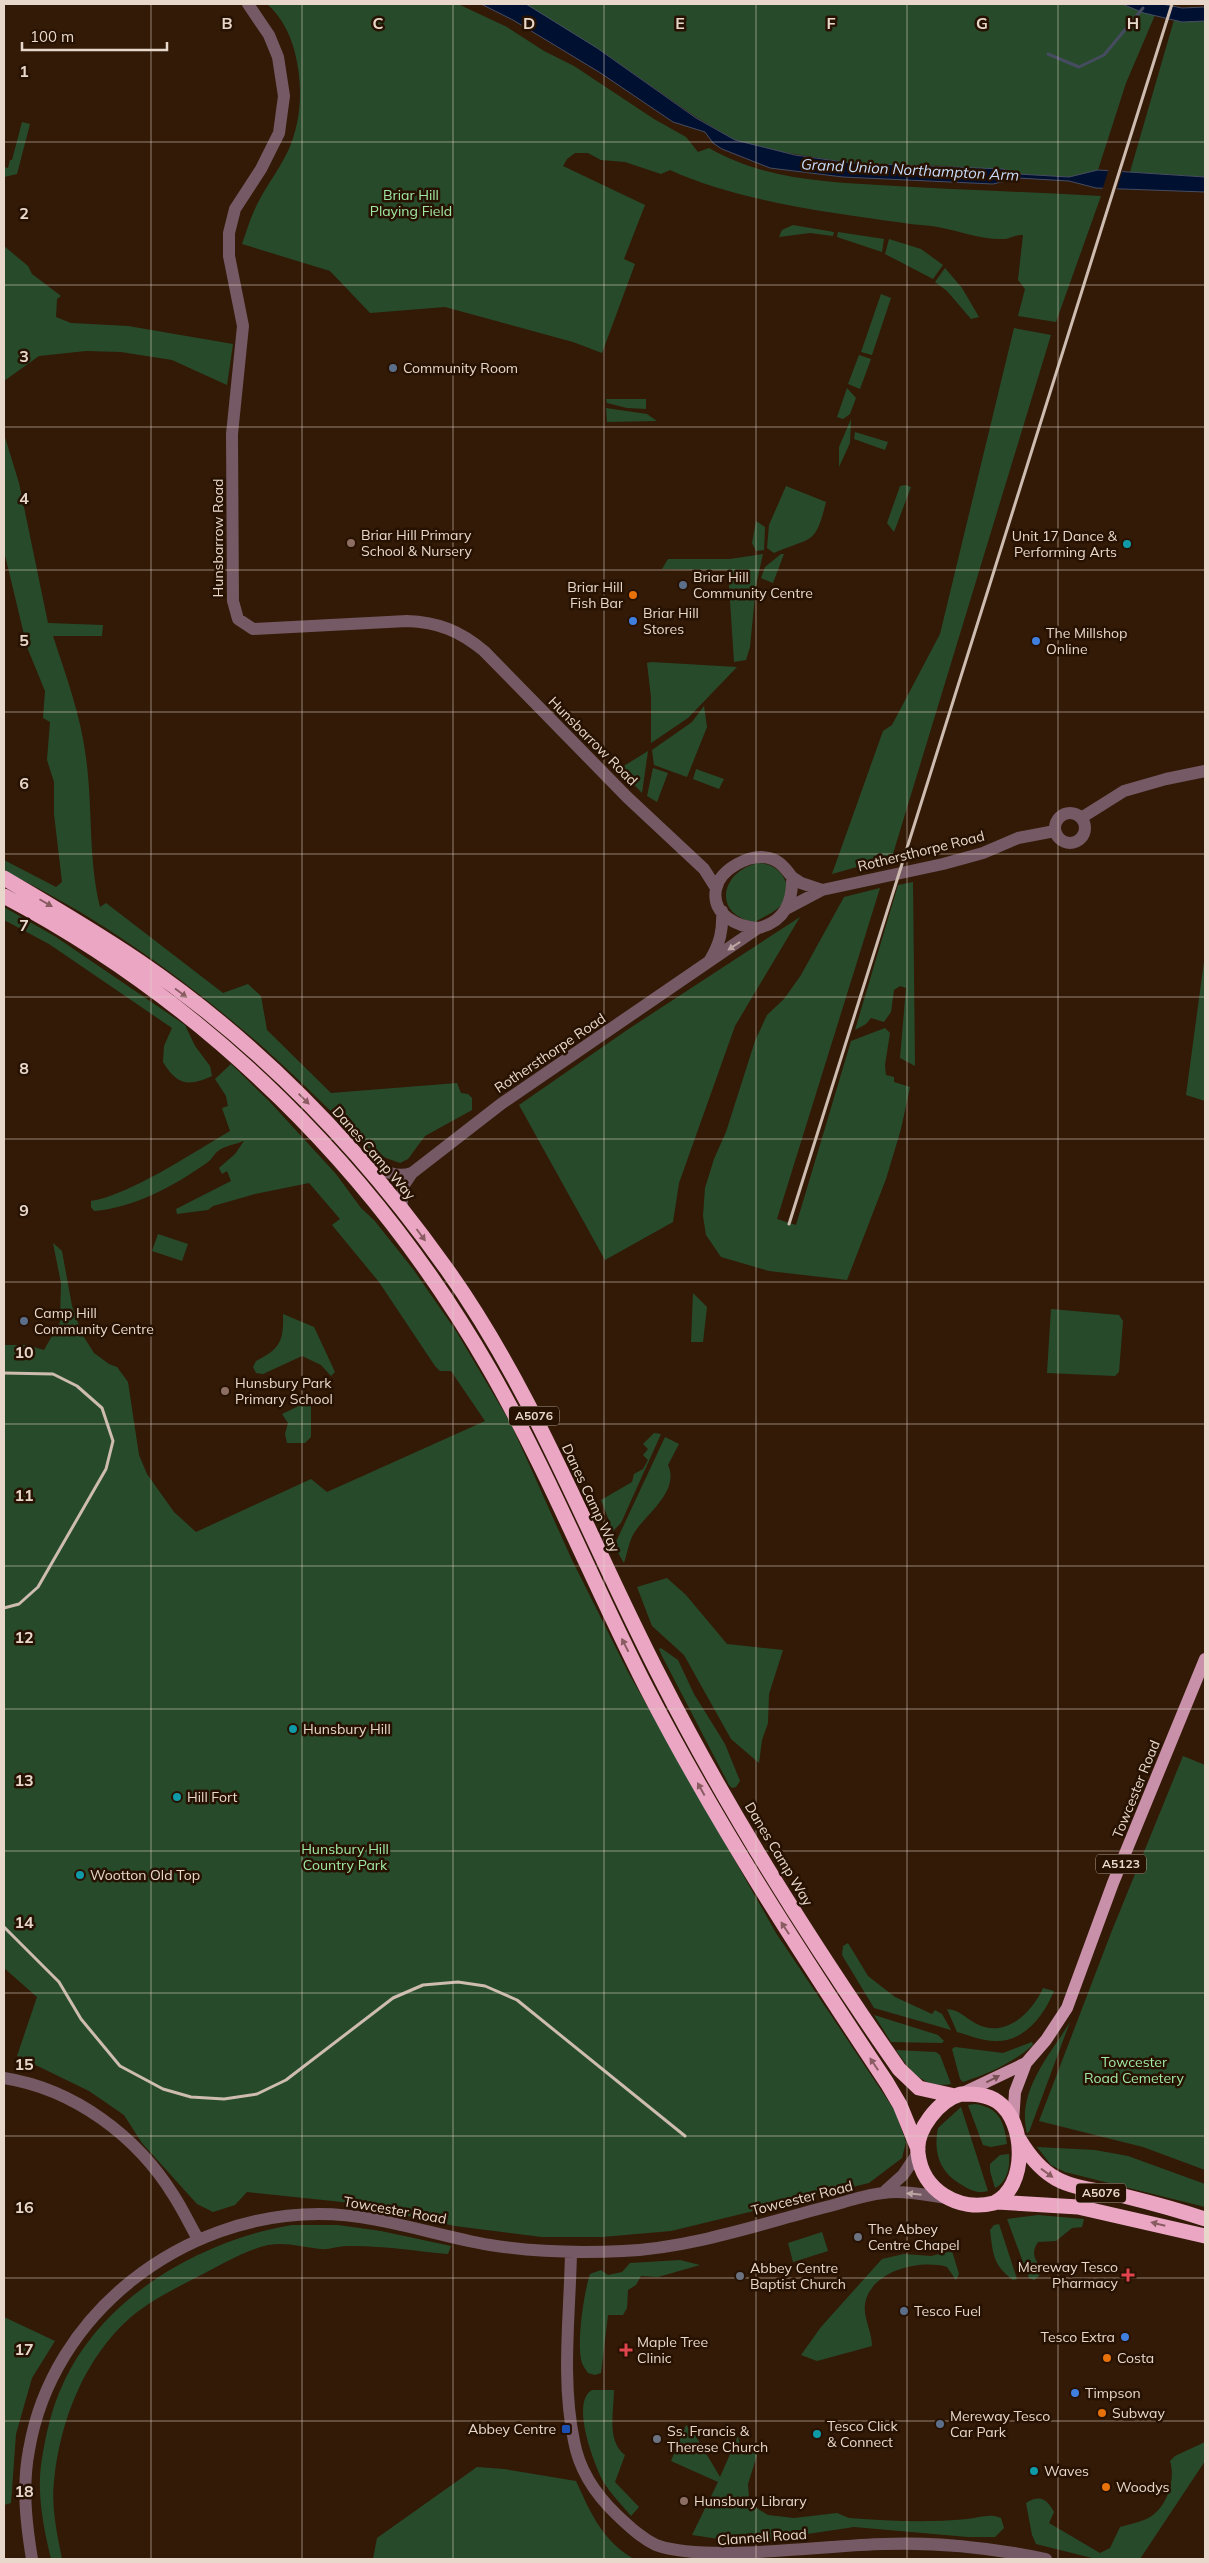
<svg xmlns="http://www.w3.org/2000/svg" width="1209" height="2563" viewBox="0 0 1209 2563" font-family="Mulish,sans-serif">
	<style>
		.green { fill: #274b2a }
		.water { fill: #001031; stroke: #464c60 }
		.pier { fill: #321a07 }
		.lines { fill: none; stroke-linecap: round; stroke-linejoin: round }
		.stream { stroke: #464c60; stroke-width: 3 }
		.minor { stroke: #755964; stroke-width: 12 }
		.major { stroke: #c990a9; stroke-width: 12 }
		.highway { stroke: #eba6c4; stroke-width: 15 }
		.rail { stroke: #cdbcaf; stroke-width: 3 }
		.oneway { fill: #895c62 }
		.oneway2 { fill: #baa5a2 }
		.oneway3 { fill: #785055 }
		.grid { fill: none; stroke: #e8d8cc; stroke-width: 1; stroke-opacity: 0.55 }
		.service-dot { fill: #5c6f8a; stroke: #271101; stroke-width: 2 }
		.education-dot { fill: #8d6e63; stroke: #271101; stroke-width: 2 }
		.culture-dot { fill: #0f9aa8; stroke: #271101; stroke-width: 2 }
		.food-dot { fill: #e8710a; stroke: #271101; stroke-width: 2 }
		.shop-dot { fill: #3f7fe0; stroke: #271101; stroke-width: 2 }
		.worship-dot { fill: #6b7280; stroke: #271101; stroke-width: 2 }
		.health-dot { fill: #e0444e; stroke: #271101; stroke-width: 2 }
		.transit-dot { fill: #1a4fb4; stroke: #271101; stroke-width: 2 }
		.labels { text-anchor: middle; stroke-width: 5; stroke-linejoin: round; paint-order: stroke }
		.shield { fill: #271101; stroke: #ae9c8f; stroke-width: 1 }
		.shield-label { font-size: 12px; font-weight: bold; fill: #e8d8cc }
		.park-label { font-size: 14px; fill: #9fe9a3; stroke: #271101 }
		.poi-label { font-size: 14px; fill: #e8d8cc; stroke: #271101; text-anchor: start }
		.street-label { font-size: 14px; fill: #e8d8cc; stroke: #271101 }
		.water-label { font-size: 15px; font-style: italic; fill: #c7dcfa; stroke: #271101 }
		.grid-label { font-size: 16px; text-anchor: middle; font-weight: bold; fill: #e8d8cc; stroke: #271101; stroke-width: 5; stroke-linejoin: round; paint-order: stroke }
	</style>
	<rect width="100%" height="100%" fill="#321a07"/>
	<path class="green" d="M267,4H458L507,27L544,51L574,66L654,119L686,137L698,152L709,148C766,181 832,182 896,186C964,190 1032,192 1101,196L1056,322L1018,316L1025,289L1018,280L1023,235C1014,234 1009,240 1001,239C979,239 959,231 938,227C927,225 915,225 904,223C830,213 738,201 670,170L661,174L625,162L601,160L588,153H575L567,159L563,166L645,205L624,259L635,264L602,353L573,342L445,307L370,313L330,271L242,244C246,233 249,222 254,211C263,190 278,172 288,151C302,121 303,84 295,53C291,35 281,16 267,4Z
		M504,4H1121L1155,15L1126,83L1098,170L1066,179L949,166L850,163L771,150L735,140L696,117L597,48Z
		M1174,20L1205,21V177L1130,172Z
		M22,122L30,124L17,174L4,177V167L8,168L10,160H12Z
		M793,225L834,232L833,236L810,233L779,237L782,230Z
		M838,232L884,239L882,252L837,237Z
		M889,239L921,249L943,265L933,279L885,254Z
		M4,246L28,266L32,274L61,296L57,299L56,317L71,323L128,326L233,344L227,385L172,360L121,352L86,351L39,356L4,381Z
		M945,268L962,288L979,317L971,319L947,291L935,282Z
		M881,294L891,298L872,355L861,352Z
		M1014,328L1051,335L892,857L832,874L883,731L892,725L940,634Z
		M859,355L871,359L860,389L848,384Z
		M847,388L856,398L850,414L843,419L837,417Z
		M606,399H646V409L627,408L607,403Z
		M606,408L647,414L657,421L607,422Z
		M851,419L850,443L839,467V447Z
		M855,432L888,442L885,450L854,439Z
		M4,434L19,483L48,623L103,625L102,636H53C66,676 81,716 86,758C93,808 88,858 100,907L106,903L223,993L248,984L261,996L267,1030L331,1093L457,1083L461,1093L468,1094L472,1098V1110L425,1136L408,1159L400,1163L386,1158L369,1148C334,1115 300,1080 264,1048C185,979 98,916 4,871V860L56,887L62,882L54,814V782L47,760L50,722L43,718L45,691L27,647L4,551Z
		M905,485L911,487L894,532L887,523L900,486Z
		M786,486L826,502C815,546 813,536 774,553L767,548L769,525Z
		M756,521L765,527L764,550L756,551L752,543Z
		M763,554L756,585L750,647L746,660L734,662L728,570L662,569L668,559H730Z
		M781,554H784L773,583L761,578L765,567Z
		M647,663L651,662L737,667L688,718L651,743V697Z
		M704,706L707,727L687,777L654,765L652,750L692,722Z
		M648,751L642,793L619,769Z
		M653,768L668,773L657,802L647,796Z
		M696,769L724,779L719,789L693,779Z
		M759,863C780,864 795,885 782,904C776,912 763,917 755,922C711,915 721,870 759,863Z
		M913,882L915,1066L900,1058L906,988L900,986L894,990L891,1012L884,1022L871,1018L866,1024L855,1030L898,885Z
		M880,888L777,1219L796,1225L851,1041L885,1028L890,1033L885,1065L886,1075L894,1077V1082L910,1087L901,1129L886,1179L847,1280L769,1271L721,1257L706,1235L703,1216L705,1188L714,1159L726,1132L755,1041L767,1015L784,999L801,975L844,897Z
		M4,907L56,937L185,1025L195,1046L210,1066L212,1076C188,1087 177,1085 163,1062L164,1046L172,1028L49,944L4,920Z
		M800,917L735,1026L679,1183L673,1222L605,1260L519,1105L627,1030Z
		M1205,954V1101L1186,1095Z
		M231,1064L269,1101L336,1174L361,1208L374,1220L413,1269L456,1331L511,1424L572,1560L628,1672L776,1933L895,2111L906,2142L902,2158L869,2183L671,2231L602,2237H542L455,2226L342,2202L247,2192L235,2205L213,2212L197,2204L142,2143L124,2115L89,2091L17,2056L37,1997L4,1968V1345H27L44,1350L60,1322L61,1283L53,1243L62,1251L72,1306L82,1334L94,1353L109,1364L117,1367L128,1382L139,1455L147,1474L174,1512L196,1532L311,1479L327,1492L485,1421L451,1371H440L435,1366L379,1282L332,1225L340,1219L309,1183L255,1194L213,1206L208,1210L177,1214L176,1209L231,1181L227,1171L222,1174L219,1168L235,1154L244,1141C236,1144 224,1146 218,1151C214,1154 212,1159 208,1162C176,1185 134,1208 94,1211L91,1207V1201C130,1195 194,1152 230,1131L222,1108L228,1106L226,1096L215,1079Z
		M158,1234L188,1244L182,1261L152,1251Z
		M693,1293L707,1307L703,1342H691Z
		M1051,1309L1119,1315L1123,1321L1119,1372L1115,1376L1047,1373Z
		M283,1314L314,1327L335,1372L331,1376L321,1365L302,1356L263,1374L256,1373L253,1367L256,1361C280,1349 284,1341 283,1314Z
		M311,1400V1437L305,1443H287L285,1434L288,1423L282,1414Z
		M654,1433L661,1434L621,1523L613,1531L601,1500L632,1482L634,1474L643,1469L648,1460L643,1455L648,1449L643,1444Z
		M665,1437L679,1444L668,1465C680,1491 646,1514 634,1533C629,1541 627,1554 624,1563L614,1546Z
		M667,1578L686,1595L727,1644L783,1650L769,1694L768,1723L762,1740L759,1763L731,1739L684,1655L652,1626L637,1587Z
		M661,1648L678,1660L694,1694L725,1744L740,1781L736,1787L732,1788L729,1785L661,1654L659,1649Z
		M1183,1756L1205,1765V2170L1143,2147L1039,2121L1111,1933Z
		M848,1943L868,1976L895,1997L932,2014L935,2010L942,2014L951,2030L874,2008L842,1955L843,1946Z
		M1043,1988L1054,1991C1044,2015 1025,2042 995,2041C982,2041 969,2035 957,2032L947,2009C960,2010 964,2017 975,2023C1004,2040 1032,2013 1043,1988Z
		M874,2015L938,2035L944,2041L942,2043L891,2042Z
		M1070,2022L1029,2132L1027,2133C1016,2092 1050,2055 1070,2022Z
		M1032,2042L1033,2045C1011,2064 990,2073 963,2082L960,2079L952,2049L955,2047L1003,2053Z
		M896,2050L936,2052L940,2055L951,2084C924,2089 910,2071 896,2050Z
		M975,2104C1000,2108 1004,2122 1007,2144L991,2147L983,2145L968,2105Z
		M961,2107L988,2191C978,2194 970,2190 962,2185C940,2173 933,2153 938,2128Z
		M1037,2147L1095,2150L1128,2156L1205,2184V2207L1065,2172L1051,2165Z
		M1009,2154C1010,2166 1008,2182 995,2188L990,2171V2164L1000,2155Z
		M1038,2215L1084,2219L1082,2227L1072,2228L1056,2241L1038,2242C1031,2252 1034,2259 1041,2267L1039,2276L1034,2280L1029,2278L1007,2219Z
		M999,2224L1017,2279L1013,2280C993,2265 993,2254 990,2230L994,2225Z
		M292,2225H338L381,2231L451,2246L448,2254C415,2251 380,2245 347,2246C338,2246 329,2250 320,2249C302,2247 287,2242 268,2245C245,2250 221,2265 199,2276C176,2288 151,2300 131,2317C85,2357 60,2420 54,2481C51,2507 57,2534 62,2559H51C44,2530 37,2495 41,2465C45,2438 51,2409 63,2384C102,2297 201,2240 292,2225Z
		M822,2232L828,2251L793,2262L788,2243Z
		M952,2251L959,2274L956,2280L947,2267C920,2259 870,2271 865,2304C863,2317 872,2332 872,2346L817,2361L801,2355L821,2327L882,2259L904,2254L931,2256Z
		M680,2260L700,2265L658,2277L641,2276L636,2285L628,2290L627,2308L623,2315H608L601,2373L595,2375L588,2373C586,2370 583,2366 582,2363C576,2345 584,2292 590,2274L601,2270L608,2275L622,2272L630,2263Z
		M4,2317L55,2341L32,2378L16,2434L11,2503L4,2505Z
		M592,2390H614C614,2411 606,2441 625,2455L615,2482L639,2507L631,2516C622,2505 612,2495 604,2483C594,2465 570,2402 592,2390Z
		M686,2425L694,2433L720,2477L738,2436L741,2450L758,2452L748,2484L749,2499L758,2509L768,2515L794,2518L837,2513L849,2518C889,2521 927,2523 967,2519C979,2518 989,2513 1001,2518L1004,2528L995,2537H968L854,2527L746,2543L692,2535L718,2482L671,2461Z
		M1205,2442V2461L1140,2559H1096L1036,2544L1032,2535L1026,2503C1040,2494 1047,2499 1054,2512L1049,2523L1100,2553L1110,2548L1120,2527C1130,2524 1142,2522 1150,2517C1167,2507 1176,2479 1170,2461L1175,2456Z
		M477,2467L504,2469L576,2481C590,2512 603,2542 634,2559H373L377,2538Z"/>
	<path class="water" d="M481,4H526L597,48L696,118L735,140L795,155L850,163L1003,169L1018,174L1069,177L1098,170L1205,177V192L1096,188L1069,181L1018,178L993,184L843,177L770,168L722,149L713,143L705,132L673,122L599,72L513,20Z
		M1122,4H1162L1182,8L1205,7V21L1182,22L1144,13Z"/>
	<path class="pier" d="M1109,168L1123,169L1116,192L1102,191Z"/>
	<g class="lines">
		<path class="stream" d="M1048,54L1079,67L1104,55L1143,8"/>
		<path class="minor" d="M248,4L269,35L278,57L284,96L279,133L261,169L235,209L229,233V256L243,326L232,434L233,601L238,619L253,629L407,621C438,622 460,631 484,651L627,797L704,869L716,888
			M1055 828a15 15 0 1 1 30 0a15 15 0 1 1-30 0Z
			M1081,818L1124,791L1166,779L1205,771
			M792,877L801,883L822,890
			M788,908L822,890L943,864L983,853L1018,838L1055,831
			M710,960C720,943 723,931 722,911
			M361,1156C378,1166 391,1180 412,1173L501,1104L758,928C785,922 793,901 792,877C786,869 779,860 769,858C750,853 720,869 716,889C711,915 738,927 758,928
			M401,1209L404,1185L412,1173
			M4,2078C74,2089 137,2136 174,2196C183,2210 190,2225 198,2239
			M883,2193L903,2175L918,2153
			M571,2252C570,2313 561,2380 574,2441C579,2469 596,2495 617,2515C629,2526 641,2538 656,2545C707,2563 825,2545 884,2544C939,2542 993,2548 1046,2559
			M32,2559C26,2523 22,2486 29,2450C52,2313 183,2214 319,2214C378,2214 432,2235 490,2245C533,2252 579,2253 623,2251C691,2248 760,2224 826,2207C845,2202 864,2195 883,2193C903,2190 926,2195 946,2198"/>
		<path class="major" d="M963,2093L1026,2063L1046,2040L1067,2008L1113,1883L1205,1659
			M1013,2122L1015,2092L1026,2063"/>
		<path class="highway" d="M4,878C50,905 96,932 140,962C260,1044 362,1150 446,1268C536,1394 590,1542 661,1679C730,1815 812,1944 899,2069L919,2088L955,2096
			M4,896C207,1003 376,1171 490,1370C549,1473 593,1584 647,1689C718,1826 801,1954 887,2083L900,2105L918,2149
			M961,2094C973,2094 987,2094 998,2102C1026,2122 1028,2187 994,2203C959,2212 922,2191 918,2153C915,2130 939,2100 961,2094Z
			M1019,2139C1049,2189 1073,2185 1124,2196C1152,2203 1178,2210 1205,2219
			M997,2202L1078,2207L1205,2236"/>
		<path class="rail" d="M789,1224L1172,4
			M4,1373L53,1374L77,1386L102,1408L113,1441L106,1469L38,1587L19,1604L4,1608
			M4,1927L59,1982L81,2019L120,2066L163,2089L191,2097L224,2099L257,2094L286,2080L393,1998L423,1985L458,1982L485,1986L517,2000L685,2136"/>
	</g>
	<defs><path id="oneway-solid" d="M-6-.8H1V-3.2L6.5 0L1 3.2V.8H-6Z" transform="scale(1.25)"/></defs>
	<g class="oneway">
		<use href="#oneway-solid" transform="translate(46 903) rotate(30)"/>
		<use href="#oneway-solid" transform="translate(181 993) rotate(37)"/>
		<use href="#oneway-solid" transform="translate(304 1099) rotate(45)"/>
		<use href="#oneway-solid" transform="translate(421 1235) rotate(53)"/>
		<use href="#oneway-solid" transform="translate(625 1645) rotate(-117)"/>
		<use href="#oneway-solid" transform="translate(701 1789) rotate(-119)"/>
		<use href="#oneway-solid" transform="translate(785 1928) rotate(-123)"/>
		<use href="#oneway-solid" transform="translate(874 2064) rotate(-124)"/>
		<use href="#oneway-solid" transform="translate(1047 2173) rotate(36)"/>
		<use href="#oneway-solid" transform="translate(1158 2224) rotate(-166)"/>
	</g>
	<g class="oneway2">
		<use href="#oneway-solid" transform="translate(734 946) rotate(146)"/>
		<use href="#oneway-solid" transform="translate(914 2194) rotate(-174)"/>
	</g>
	<use class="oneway3" href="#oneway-solid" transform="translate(993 2079) rotate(-27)"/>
	<path class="grid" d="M151,4V2559M302,4V2559M453,4V2559M604,4V2559M756,4V2559M907,4V2559M1058,4V2559M4,142H1205M4,285H1205M4,427H1205M4,570H1205M4,712H1205M4,854H1205M4,997H1205M4,1139H1205M4,1282H1205M4,1424H1205M4,1566H1205M4,1709H1205M4,1851H1205M4,1993H1205M4,2136H1205M4,2278H1205M4,2421H1205"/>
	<g class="service-dot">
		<circle cx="393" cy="368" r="5"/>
		<circle cx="683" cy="585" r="5"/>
		<circle cx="24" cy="1321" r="5"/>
		<circle cx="904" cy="2311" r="5"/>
		<circle cx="940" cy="2424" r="5"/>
	</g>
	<g class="education-dot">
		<circle cx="351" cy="543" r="5"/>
		<circle cx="225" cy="1391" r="5"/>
		<circle cx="684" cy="2501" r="5"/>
	</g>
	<g class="culture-dot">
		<circle cx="1127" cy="544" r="5"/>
		<circle cx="293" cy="1729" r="5"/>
		<circle cx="177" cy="1797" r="5"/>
		<circle cx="80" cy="1875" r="5"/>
		<circle cx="817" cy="2434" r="5"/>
		<circle cx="1034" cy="2471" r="5"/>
	</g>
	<g class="food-dot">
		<circle cx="633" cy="595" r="5"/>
		<circle cx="1107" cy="2358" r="5"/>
		<circle cx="1102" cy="2413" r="5"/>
		<circle cx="1106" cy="2487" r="5"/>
	</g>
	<g class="shop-dot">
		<circle cx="633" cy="621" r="5"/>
		<circle cx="1036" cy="641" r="5"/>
		<circle cx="1125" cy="2337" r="5"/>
		<circle cx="1075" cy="2393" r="5"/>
	</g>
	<g class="worship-dot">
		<circle cx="858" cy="2237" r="5"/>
		<circle cx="740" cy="2276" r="5"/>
		<circle cx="657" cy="2439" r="5"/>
	</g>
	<g class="health-dot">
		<path d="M1125.5 2267.5h5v5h5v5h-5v5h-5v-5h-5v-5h5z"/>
		<path d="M623.5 2342.5h5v5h5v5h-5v5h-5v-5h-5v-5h5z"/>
	</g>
	<rect class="transit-dot" x="561" y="2424" width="10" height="10" rx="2.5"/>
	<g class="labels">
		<g class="shield">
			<rect x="509" y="1406.5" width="50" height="19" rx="4"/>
			<rect x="1096" y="1854.5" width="50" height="19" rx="4"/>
			<rect x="1076" y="2183.5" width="50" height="19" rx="4"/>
		</g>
		<g class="shield-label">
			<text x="534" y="1420">A5076</text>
			<text x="1121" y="1868">A5123</text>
			<text x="1101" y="2197">A5076</text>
		</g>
		<g class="park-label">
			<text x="411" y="200">Briar Hill<tspan x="411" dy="16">Playing Field</tspan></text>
			<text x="345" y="1854">Hunsbury Hill<tspan x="345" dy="16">Country Park</tspan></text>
			<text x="1134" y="2067">Towcester<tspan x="1134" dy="16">Road Cemetery</tspan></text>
		</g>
		<g class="poi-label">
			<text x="403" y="373">Community Room</text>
			<text x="361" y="540">Briar Hill Primary<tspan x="361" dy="16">School &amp; Nursery</tspan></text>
			<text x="1117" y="541" text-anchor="end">Unit 17 Dance &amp;<tspan x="1117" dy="16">Performing Arts</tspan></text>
			<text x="693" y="582">Briar Hill<tspan x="693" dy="16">Community Centre</tspan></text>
			<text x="623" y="592" text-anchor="end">Briar Hill<tspan x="623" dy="16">Fish Bar</tspan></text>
			<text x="643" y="618">Briar Hill<tspan x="643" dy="16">Stores</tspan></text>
			<text x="1046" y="638">The Millshop<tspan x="1046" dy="16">Online</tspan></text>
			<text x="34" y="1318">Camp Hill<tspan x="34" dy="16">Community Centre</tspan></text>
			<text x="235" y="1388">Hunsbury Park<tspan x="235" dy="16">Primary School</tspan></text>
			<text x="303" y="1734">Hunsbury Hill</text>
			<text x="187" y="1802">Hill Fort</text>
			<text x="90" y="1880">Wootton Old Top</text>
			<text x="868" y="2234">The Abbey<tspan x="868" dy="16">Centre Chapel</tspan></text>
			<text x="1118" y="2272" text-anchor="end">Mereway Tesco<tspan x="1118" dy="16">Pharmacy</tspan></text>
			<text x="750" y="2273">Abbey Centre<tspan x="750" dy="16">Baptist Church</tspan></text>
			<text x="914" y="2316">Tesco Fuel</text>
			<text x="1115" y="2342" text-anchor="end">Tesco Extra</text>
			<text x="637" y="2347">Maple Tree<tspan x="637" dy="16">Clinic</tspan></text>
			<text x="1117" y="2363">Costa</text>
			<text x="1085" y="2398">Timpson</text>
			<text x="1112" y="2418">Subway</text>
			<text x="950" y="2421">Mereway Tesco<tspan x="950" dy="16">Car Park</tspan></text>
			<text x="827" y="2431">Tesco Click<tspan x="827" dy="16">&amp; Connect</tspan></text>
			<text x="556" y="2434" text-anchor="end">Abbey Centre</text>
			<text x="667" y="2436">Ss. Francis &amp;<tspan x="667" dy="16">Therese Church</tspan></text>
			<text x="1044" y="2476">Waves</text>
			<text x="1116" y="2492">Woodys</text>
			<text x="694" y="2506">Hunsbury Library</text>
		</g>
		<g class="street-label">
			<text transform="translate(218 538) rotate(-90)" y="5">Hunsbarrow Road</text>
			<text transform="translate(593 741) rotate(45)" y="5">Hunsbarrow Road</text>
			<text transform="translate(921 851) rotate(-14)" y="5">Rothersthorpe Road</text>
			<text transform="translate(550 1053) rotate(-34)" y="5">Rothersthorpe Road</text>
			<text transform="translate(374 1153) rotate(49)" y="5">Danes Camp Way</text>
			<text transform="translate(591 1498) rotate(65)" y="5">Danes Camp Way</text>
			<text transform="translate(1136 1789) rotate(-68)" y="5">Towcester Road</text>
			<text transform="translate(779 1854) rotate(59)" y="5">Danes Camp Way</text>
			<text transform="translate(802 2198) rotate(-14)" y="5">Towcester Road</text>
			<text transform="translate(395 2210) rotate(10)" y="5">Towcester Road</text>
			<text transform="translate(762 2537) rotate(-4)" y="5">Clannell Road</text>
		</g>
		<g class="water-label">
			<text transform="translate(910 170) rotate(3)" y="5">Grand Union Northampton Arm</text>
		</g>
	</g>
	<g class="grid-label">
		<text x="227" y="29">B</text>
		<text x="378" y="29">C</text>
		<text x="529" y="29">D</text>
		<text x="680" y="29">E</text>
		<text x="831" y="29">F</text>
		<text x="982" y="29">G</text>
		<text x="1133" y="29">H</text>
		<text x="24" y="77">1</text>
		<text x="24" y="219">2</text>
		<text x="24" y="362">3</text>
		<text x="24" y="504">4</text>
		<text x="24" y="646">5</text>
		<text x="24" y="789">6</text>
		<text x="24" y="931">7</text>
		<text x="24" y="1074">8</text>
		<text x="24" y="1216">9</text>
		<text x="24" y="1358">10</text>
		<text x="24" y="1501">11</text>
		<text x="24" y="1643">12</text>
		<text x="24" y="1786">13</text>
		<text x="24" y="1928">14</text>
		<text x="24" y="2070">15</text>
		<text x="24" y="2213">16</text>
		<text x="24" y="2355">17</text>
		<text x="24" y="2497">18</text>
	</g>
	<rect width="1209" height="2563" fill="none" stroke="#e8d8cc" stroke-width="10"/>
	<path d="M22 42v8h145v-8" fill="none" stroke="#e8d8cc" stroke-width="2.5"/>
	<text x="30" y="42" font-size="15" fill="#e8d8cc" stroke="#271101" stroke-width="4" paint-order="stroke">100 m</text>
</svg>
